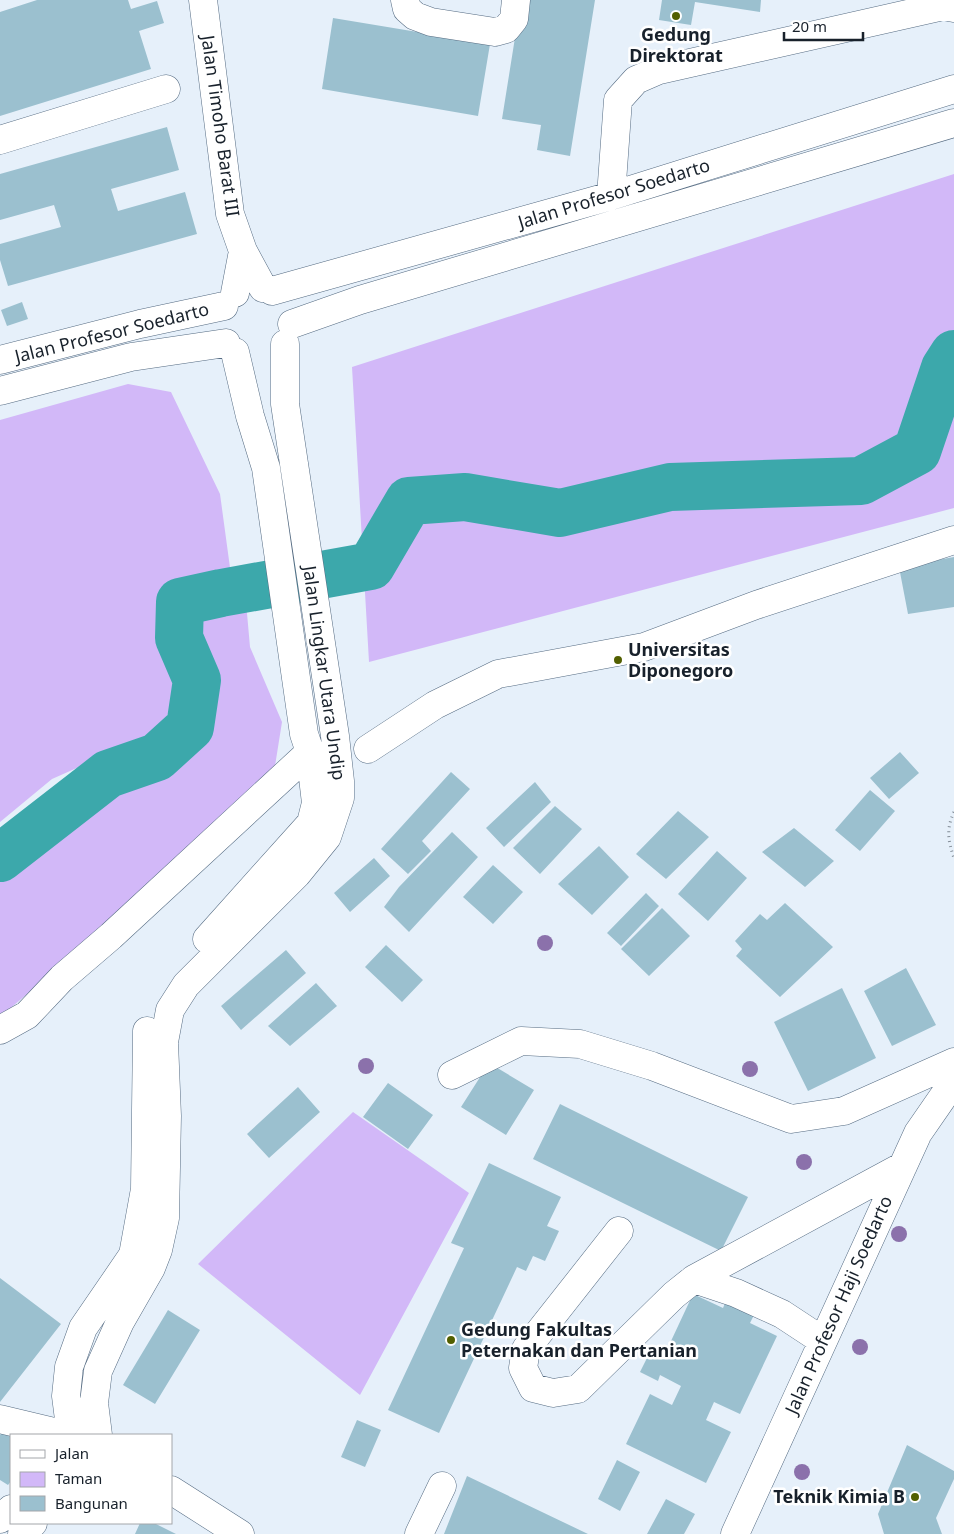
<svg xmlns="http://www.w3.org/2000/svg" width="954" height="1534" viewBox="0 0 954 1534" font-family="'Noto Sans',sans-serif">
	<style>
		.green { fill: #d2b8f8 }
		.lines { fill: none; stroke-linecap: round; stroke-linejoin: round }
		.river { stroke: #3ca8ab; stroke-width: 48 }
		.building { fill: #9bc0cf }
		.minor-casing { stroke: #556b82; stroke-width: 29 }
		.path { stroke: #818b95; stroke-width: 3; stroke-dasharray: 1 4; stroke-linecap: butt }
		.minor { stroke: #fff; stroke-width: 28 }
		.tree { fill: #8b71ab }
		.poi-dot { fill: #525f00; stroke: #fff; stroke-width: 2 }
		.labels { text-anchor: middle; stroke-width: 5; stroke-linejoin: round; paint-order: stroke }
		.poi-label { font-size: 18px; font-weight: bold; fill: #18212b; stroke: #fff; text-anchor: start }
		.street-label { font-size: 18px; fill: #18212b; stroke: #fff }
	</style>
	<rect width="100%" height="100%" fill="#e6f0fa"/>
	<path class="green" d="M954,174V508L369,662L352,367Z
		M128,384L171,392L220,494L231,575L166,590L165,645L182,686L155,740L106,755L52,779L0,822V420Z
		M246,602L250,647L282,722L275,766L60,966L0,1017V876L112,794L160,771L197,736L206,663L193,619Z
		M353,1112L469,1193L360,1395L198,1264Z"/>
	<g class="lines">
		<path class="river" d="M0,858L108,774L157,757L190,727L197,680L179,638L180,602L221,593L371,566L409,501L465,497L560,513L670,487L861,481L917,451L945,368L954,354"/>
	</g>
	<path class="building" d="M37,0H128L131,9L157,1L164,23L139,31L151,69L0,116V12Z
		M521,0H595L570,156L537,150L541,125L502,119Z
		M662,0H761L760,12L695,2L691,25L659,20Z
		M333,18L490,44L478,116L322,89Z
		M167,127L179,170L111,189L118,211L185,192L197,234L8,286L0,260V244L61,227L54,205L0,220V174Z
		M22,302L28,319L7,326L1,310Z
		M954,557V607L908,614L899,567Z
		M900,752L919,773L889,799L870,778Z
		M451,772L470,789L422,841L431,851L408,874L381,849Z
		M535,782L551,802L504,847L486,828Z
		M870,790L895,811L860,851L835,830Z
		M555,806L582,829L540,874L513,848Z
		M678,811L709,837L666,879L636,854Z
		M794,828L834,861L805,887L762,852Z
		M452,832L478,857L409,932L384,907L399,887Z
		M599,846L629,877L592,915L558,884Z
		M717,851L747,878L708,921L678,894Z
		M374,858L390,876L350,912L334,893Z
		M493,865L523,892L493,924L463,897Z
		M646,893L659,906L621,946L607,933Z
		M785,903L833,947L780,997L736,956L742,949L735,941L760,914L767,920Z
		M662,908L690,936L649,976L621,949Z
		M386,945L423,980L402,1002L365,967Z
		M286,950L306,973L241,1030L221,1006Z
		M906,968L936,1025L892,1046L864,991Z
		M316,983L337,1006L290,1046L268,1026Z
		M842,988L876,1058L808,1091L774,1022Z
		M489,1063L534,1090L506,1135L461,1107Z
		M388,1083L433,1115L408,1149L363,1117Z
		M298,1087L320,1112L269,1158L247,1134Z
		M560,1104L748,1197L721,1251L533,1159Z
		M489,1163L561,1197L547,1226L559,1231L545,1261L533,1256L526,1271L517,1267L439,1433L388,1410L464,1248L451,1243Z
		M0,1278L61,1324L0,1402Z
		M693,1294L723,1308L729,1294L758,1307L750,1323L777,1336L740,1414L714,1402L706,1420L731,1432L706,1483L626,1444L650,1394L672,1405L681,1386L660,1375L658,1381L640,1372L651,1350L664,1356Z
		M168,1310L200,1330L155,1404L123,1385Z
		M357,1420L381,1430L365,1467L341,1457Z
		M3,1431L11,1436V1481L8,1485L0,1480V1435Z
		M907,1445L954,1471V1479L936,1518L942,1534H884L878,1514Z
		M617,1460L640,1472L620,1511L598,1499Z
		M467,1476L588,1534H444Z
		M666,1499L695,1514L684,1534H647Z
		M140,1523H154L176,1534H135Z"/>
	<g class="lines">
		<g class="minor-casing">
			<path id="minor" d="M203,0L230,214L243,251L263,288
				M405,0L407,9L415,16L431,22L495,32L506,29L514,19L516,0
				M0,140L166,89
				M611,196L618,100L636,80L659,70L943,6L954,8
				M272,291L611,196L954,89
				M235,293L243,251
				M292,324L360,300L954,123
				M0,360L140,324L224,306
				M0,391L131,357L226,343
				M368,749L435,705L498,674L644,647L756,605L954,540
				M207,939L311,823L316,803L310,752L304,734L266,468L250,416L235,352
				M0,1030L27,1015L62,978L111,936L310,752
				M452,1075L521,1041L580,1044L652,1066L791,1119L844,1111L954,1062
				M619,1231L526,1349L523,1368L533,1388L553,1393L578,1389L674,1295L694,1279L903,1166
				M694,1279L736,1293L782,1314L823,1341
				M0,1419L67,1435
				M71,1435L66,1396L69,1367L83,1328L133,1255L145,1189L147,1031
				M98,1435L94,1403L98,1371L120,1322L151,1268L158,1250L165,1218L167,1116L164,1042L170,1010L186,985L297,874L327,837L340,798V781L335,736L285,404V344
				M171,1490L240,1534
				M0,1519L11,1509
				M22,1534L33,1523
				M419,1534L442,1486
				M735,1534L918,1133L954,1081"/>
		</g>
		<path class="path" d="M954,812C946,829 948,841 954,858"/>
		<use href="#minor" class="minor"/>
	</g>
	<g class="tree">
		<circle cx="545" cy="943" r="8"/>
		<circle cx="366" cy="1066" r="8"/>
		<circle cx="750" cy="1069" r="8"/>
		<circle cx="804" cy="1162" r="8"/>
		<circle cx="899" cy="1234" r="8"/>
		<circle cx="860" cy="1347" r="8"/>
		<circle cx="802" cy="1472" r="8"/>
	</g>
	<g class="poi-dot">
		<circle cx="676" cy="16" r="5"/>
		<circle cx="618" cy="660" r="5"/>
		<circle cx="451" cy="1340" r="5"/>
		<circle cx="915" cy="1497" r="5"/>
	</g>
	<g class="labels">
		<g class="poi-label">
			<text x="676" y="41" text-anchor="middle">Gedung<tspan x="676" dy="21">Direktorat</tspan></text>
			<text x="628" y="656">Universitas<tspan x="628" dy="21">Diponegoro</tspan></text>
			<text x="461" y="1336">Gedung Fakultas<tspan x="461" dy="21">Peternakan dan Pertanian</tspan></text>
			<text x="905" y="1503" text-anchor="end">Teknik Kimia B</text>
		</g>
		<g class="street-label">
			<text transform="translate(220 126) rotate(82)" y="6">Jalan Timoho Barat III</text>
			<text transform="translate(614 194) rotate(-17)" y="6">Jalan Profesor Soedarto</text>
			<text transform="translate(112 333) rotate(-14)" y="6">Jalan Profesor Soedarto</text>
			<text transform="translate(324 673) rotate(82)" y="6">Jalan Lingkar Utara Undip</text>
			<text transform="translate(839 1305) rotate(-66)" y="6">Jalan Profesor Haji Soedarto</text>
		</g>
	</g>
	<rect x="10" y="1434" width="162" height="90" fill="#ffffff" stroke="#a3a6aa"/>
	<rect x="20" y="1450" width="25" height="8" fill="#ffffff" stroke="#a3a6aa"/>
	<text x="55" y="1459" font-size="15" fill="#18212b">Jalan</text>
	<rect x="20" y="1472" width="25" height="15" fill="#d2b8f8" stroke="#a3a6aa"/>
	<text x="55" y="1484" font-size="15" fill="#18212b">Taman</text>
	<rect x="20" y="1496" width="25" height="15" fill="#9bc0cf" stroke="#a3a6aa"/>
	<text x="55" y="1509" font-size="15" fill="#18212b">Bangunan</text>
	<path d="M784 32v8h79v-8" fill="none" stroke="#18212b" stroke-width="2.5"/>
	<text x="792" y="32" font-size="15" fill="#18212b" stroke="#ffffff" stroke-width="4" paint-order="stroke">20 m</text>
</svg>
